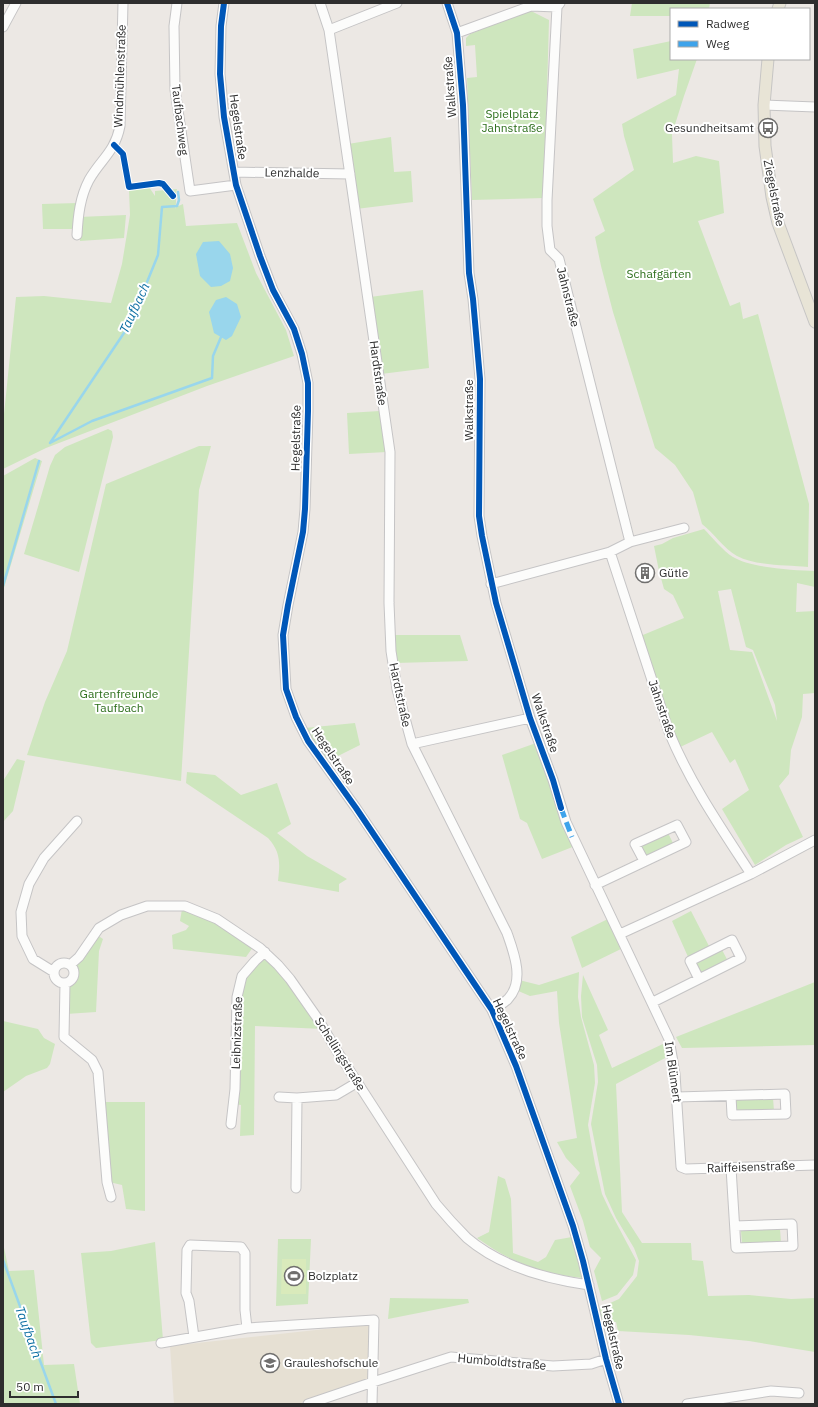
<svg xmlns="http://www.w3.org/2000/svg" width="818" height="1407" viewBox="0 0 818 1407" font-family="'IBM Plex Sans',sans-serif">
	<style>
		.education { fill: #e6e0d3 }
		.green { fill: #cee6be; fill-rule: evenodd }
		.pitch { fill: #d9eabb }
		.water { fill: #99d6ec }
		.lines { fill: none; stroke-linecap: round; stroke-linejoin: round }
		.stream { stroke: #99d6ec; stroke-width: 2.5 }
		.minor-casing { stroke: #c5c4c5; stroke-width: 11 }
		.major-casing { stroke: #c6c5c4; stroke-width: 13 }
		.minor { stroke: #fcfcfb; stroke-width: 9 }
		.major { stroke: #e8e4d6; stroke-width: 11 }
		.quiet { stroke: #3ea3eb; stroke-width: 5; stroke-dasharray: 10 5; stroke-linecap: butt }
		.cycleway-casing { stroke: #fff; stroke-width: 8 }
		.cycleway { stroke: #0057b8; stroke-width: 6 }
		.labels { text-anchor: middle; stroke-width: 4; stroke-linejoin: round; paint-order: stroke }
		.street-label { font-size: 12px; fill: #2e2e2e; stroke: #fff }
		.park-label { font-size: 12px; fill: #2c6e1b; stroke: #fff }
		.poi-label { font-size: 12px; fill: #2e2e2e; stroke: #fff; text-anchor: start }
		.water-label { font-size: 13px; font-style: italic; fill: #0d6fa3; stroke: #fff }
	</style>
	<rect width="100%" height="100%" fill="#ece8e4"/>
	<path class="education" d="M371,1324L369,1379L298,1404H174L170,1346Z"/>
	<path class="green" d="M632,3H710L709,9H671V16H630Z
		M529,10L549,20L544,198L472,200L467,78L477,77L475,45L466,46V38L470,34Z
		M671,41V59H697L684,96L672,134L673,163L696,156L719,161L724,213L698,221L730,306L740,302L743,319L758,314L809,504L808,567C787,565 756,566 737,556C723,548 714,533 702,524L693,492L675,465L655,448L613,312L601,266L595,237L605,231L593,199L634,170L624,136L622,124L676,95L679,69L637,79L633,49Z
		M391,137L394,172L411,171L413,202L356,209L348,144Z
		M149,187L155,196V191L177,189C175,196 177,202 175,209L176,207L183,204L186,226L237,223L256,273L286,330L294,356L207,386L46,448L3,469V424L16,297L44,296L111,303L122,264L130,215L129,190Z
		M78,203L76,229H43L42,204Z
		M126,215L124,238L80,241L79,217Z
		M423,290L429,368L381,374L370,297Z
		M380,411L387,452L349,454L347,413Z
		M108,429L112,431L113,437L79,572L24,554L50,466L55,455L65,447Z
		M199,446H211L199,490L181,781L27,755L45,702L67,651L106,484Z
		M35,458L42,461L3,591V476Z
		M704,529C712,537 723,551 733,557C751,568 793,570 815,571V587L797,583L796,612L815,611V693L803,694L802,717L791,750L789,774L779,786L803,837L786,845L755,865L722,809L749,790L735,759L730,763L712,732L676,749L638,637L684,618L673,595L664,589L659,571L654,546L662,544L673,538ZM731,589L746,647L753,650L775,705L777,721L752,652L730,650L718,591Z
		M393,635H460L468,661L395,663Z
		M355,723L360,745L326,762L305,728Z
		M536,743L575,846L542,859L527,823L520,819L502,755Z
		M17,759L25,761L13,811L3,822V781Z
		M187,772L215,775L241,795L277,783L291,824L277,833L307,856L347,879L339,884V892L278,881C280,864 281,852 268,838L186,783Z
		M667,831L674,845L645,859L638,845Z
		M182,909L214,921L253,947L246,957L173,949L172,935L186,930L189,926L180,921Z
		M691,911L710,948L689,959L672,921Z
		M610,918L623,948L582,968L571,937Z
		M97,935L103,939L99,951L96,1012L66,1014L67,985L73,982L76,973L73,965Z
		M721,948L729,963L700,977L692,962Z
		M265,952L324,1029L255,1026L254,1135L240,1136L241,1105L233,1104L242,976Z
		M579,972L578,997L581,1017L594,1065L595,1083L588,1125L595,1164L602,1194L611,1213L636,1260L633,1275L617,1295L602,1301L594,1271L601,1258L590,1247L583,1221L570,1186L580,1173L566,1158L557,1142L577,1138L559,1023L557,991L530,996L516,990L519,980L539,985Z
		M583,975L608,1030L599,1035L612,1068L665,1043L667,1057L616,1084L622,1212L642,1243H691L692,1260L703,1261L708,1296L749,1295L791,1299L815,1298V1352L749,1341L689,1335L618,1331L616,1322H602L599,1308L619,1299L637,1276L639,1261L634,1248L616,1218L605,1194L591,1124L598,1082L597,1065L582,1017L581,996Z
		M815,982V1045L682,1048L676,1037Z
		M3,1021L38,1029L44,1038L55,1044L50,1064L47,1068L26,1076L3,1092Z
		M773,1098L774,1111L736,1113L735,1099Z
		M104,1102H145V1211L126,1209L122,1185L109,1182Z
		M498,1176L505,1179L511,1199L513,1253L538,1262L546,1257L555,1240L572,1237L582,1278C540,1273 512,1263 477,1238L489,1232Z
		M780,1229L781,1243L742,1244L741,1231Z
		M278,1239H311L308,1304L276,1306Z
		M155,1242L163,1340L96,1348L91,1343L81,1253L111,1251Z
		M3,1243L9,1271L34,1270L44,1365L74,1364L80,1404H3Z
		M390,1298L468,1299L469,1303L388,1319Z"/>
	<path class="pitch" d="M282,1259H306V1294H281Z"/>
	<path class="water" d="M219,241L230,254L233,268L230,281L221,286L211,287L200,276L196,254L203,242Z
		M226,297L237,304L241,317L232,336L226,340L214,333L209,312L216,300Z"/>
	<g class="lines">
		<path class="stream" d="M50,443L130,324L158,255L162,207L177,206L179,200L178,192
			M50,443L92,421L212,378L213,356L221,337
			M3,586L39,461
			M3,1260L56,1404"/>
		<g class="minor-casing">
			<path id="minor" d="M177,3L174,26L175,90L190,191L236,185
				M224,3L221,26L220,74L224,117L236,185L260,256L273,290L294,329L302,354L308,383V411L305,509L303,532L288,605L283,635L286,689L296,717L308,741L356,808L492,1010L516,1066L573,1226L583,1261L606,1359L619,1404
				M320,3L329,30L390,452L389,603L391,651L397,689L412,744L507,933C514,953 525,981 508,999C503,1004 497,1007 492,1010
				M447,3L457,33L463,105L469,273L473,299L480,379L479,516L482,536L496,603L530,718L553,780L566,822L669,1039L675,1074L681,1167L686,1169L815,1165
				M3,27L16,3
				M329,30L397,3
				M457,33L531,6L557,7
				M764,105L815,107
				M234,172L350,174
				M77,235C78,216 80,197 89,180C101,159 115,152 120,126L123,3
				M630,542L684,528
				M610,552L669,732C690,783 721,828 751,874
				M491,584L610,552L630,542L559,259L550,250L547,226V200L557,7L560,3
				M412,744L530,718
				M595,885L686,842L677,825L635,844L644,861
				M620,934L751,874L815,840
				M54 973a10 10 0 1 1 20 0a10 10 0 1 1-20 0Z
				M70,965L79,957L99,928L121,915L147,906H185L217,919L260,948L278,965L290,979L318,1019L337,1051L436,1204C446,1216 456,1227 467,1238C501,1267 546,1279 589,1285
				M54,972L33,959L22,936L21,912L29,884L44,858L77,821
				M65,983L64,1037L92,1060L98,1072L107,1182L111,1197
				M653,1002L741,958L732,940L690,961L699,979
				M279,1097L297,1098L336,1095L358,1082
				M677,1097L785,1094L786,1114L732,1115L731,1096
				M231,1124L235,1089L237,997L242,976L255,961L265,952
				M731,1168L736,1248L793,1246L792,1224L735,1226
				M296,1188L297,1098
				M194,1337L189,1301L186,1293L187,1250L190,1245L241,1247L245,1253V1310L247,1328
				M161,1343L247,1328L374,1320L372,1404
				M308,1404L373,1382L451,1357L553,1366L591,1364L606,1359
				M687,1404L771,1391L799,1393"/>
		</g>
		<g class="major-casing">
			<path id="major" d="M778,9L780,3
				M768,59L764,105L765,146L772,197L778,223L815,322"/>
		</g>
		<use href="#minor" class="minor"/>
		<use href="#major" class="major"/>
		<path class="quiet" d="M561,808L572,837"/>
		<g class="cycleway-casing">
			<path id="cycleway" d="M224,3L221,26L220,74L224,117L236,185L260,256L273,290L294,329L302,354L308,383V411L305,509L303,532L288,605L283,635L286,689L296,717L308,741L356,808L492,1010L516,1066L573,1226L583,1261L606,1359L619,1404
				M447,3L457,33L463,105L469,273L473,299L480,379L479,516L482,536L496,603L530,718L553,780L561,808
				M114,145L123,154L129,187L159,183L163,184L173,196"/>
		</g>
		<use href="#cycleway" class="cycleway"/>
	</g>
	<defs>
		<g id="bus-ring" transform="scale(1)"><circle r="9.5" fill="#fff" stroke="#706f6e" stroke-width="1.5"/><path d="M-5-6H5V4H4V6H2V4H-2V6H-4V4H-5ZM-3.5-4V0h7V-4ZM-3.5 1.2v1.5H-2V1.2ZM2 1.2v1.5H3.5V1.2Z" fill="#706f6e"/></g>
		<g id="building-ring" transform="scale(1)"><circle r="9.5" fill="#fff" stroke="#706f6e" stroke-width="1.5"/><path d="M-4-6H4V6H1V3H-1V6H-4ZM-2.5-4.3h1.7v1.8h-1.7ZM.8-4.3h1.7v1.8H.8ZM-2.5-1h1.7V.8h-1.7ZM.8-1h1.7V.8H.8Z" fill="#706f6e"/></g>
		<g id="stadium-ring" transform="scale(1)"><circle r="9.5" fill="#fff" stroke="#706f6e" stroke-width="1.5"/><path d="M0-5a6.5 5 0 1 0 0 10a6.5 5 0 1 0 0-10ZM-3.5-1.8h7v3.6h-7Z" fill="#706f6e"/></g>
		<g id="school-ring" transform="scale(1)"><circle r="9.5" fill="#fff" stroke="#706f6e" stroke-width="1.5"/><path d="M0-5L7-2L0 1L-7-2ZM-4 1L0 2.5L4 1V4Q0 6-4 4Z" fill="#706f6e"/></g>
	</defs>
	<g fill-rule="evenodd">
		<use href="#bus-ring" x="768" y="128"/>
		<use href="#building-ring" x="645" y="573"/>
		<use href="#stadium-ring" x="294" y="1276"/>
		<use href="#school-ring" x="270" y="1363"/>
	</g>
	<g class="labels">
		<g class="street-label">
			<text transform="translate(120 76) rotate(-88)" y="4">Windmühlenstraße</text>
			<text transform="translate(450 87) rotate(-94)" y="4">Walkstraße</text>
			<text transform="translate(180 120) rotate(83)" y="4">Taufbachweg</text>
			<text transform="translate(238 127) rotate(82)" y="4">Hegelstraße</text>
			<text transform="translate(292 173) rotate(1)" y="4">Lenzhalde</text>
			<text transform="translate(774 193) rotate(79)" y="4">Ziegelstraße</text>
			<text transform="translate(568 297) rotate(76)" y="4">Jahnstraße</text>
			<text transform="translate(378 373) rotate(82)" y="4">Hardtstraße</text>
			<text transform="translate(469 410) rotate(-90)" y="4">Walkstraße</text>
			<text transform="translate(296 438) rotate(-89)" y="4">Hegelstraße</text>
			<text transform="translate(400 695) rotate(78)" y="4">Hardtstraße</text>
			<text transform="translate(662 709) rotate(71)" y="4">Jahnstraße</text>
			<text transform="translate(545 723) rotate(71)" y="4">Walkstraße</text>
			<text transform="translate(333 756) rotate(56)" y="4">Hegelstraße</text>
			<text transform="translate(510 1029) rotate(65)" y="4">Hegelstraße</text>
			<text transform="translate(237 1033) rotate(-88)" y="4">Leibnizstraße</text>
			<text transform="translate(340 1054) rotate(58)" y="4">Schellingstraße</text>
			<text transform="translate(673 1072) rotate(82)" y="4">Im Blümert</text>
			<text transform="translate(751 1167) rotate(-2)" y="4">Raiffeisenstraße</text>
			<text transform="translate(613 1337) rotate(77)" y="4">Hegelstraße</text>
			<text transform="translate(502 1362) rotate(5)" y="4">Humboldtstraße</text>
		</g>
		<g class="park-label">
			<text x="512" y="118">Spielplatz<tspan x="512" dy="14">Jahnstraße</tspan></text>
			<text x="659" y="278">Schafgärten</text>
			<text x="119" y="698">Gartenfreunde<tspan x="119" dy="14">Taufbach</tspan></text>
		</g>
		<g class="poi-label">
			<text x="754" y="132" text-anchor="end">Gesundheitsamt</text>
			<text x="659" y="577">Gütle</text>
			<text x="308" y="1280">Bolzplatz</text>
			<text x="284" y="1367">Grauleshofschule</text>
		</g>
		<g class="water-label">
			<text transform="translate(134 308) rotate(-65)" y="5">Taufbach</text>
			<text transform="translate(29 1332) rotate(70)" y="5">Taufbach</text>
		</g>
	</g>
	<rect width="818" height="1407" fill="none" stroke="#2e2e2e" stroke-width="8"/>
	<rect x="670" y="8" width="140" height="52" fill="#ffffff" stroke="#ababab"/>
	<rect x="678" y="21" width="20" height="6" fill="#0057b8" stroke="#ababab"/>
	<text x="706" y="28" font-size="12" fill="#2e2e2e">Radweg</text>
	<rect x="678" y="41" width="20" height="6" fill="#3ea3eb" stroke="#ababab"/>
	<text x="706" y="48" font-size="12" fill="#2e2e2e">Weg</text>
	<path d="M10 1391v6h68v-6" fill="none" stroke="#2e2e2e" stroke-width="2"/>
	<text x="16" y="1391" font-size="12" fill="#2e2e2e" stroke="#ffffff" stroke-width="3" paint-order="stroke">50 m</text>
</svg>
